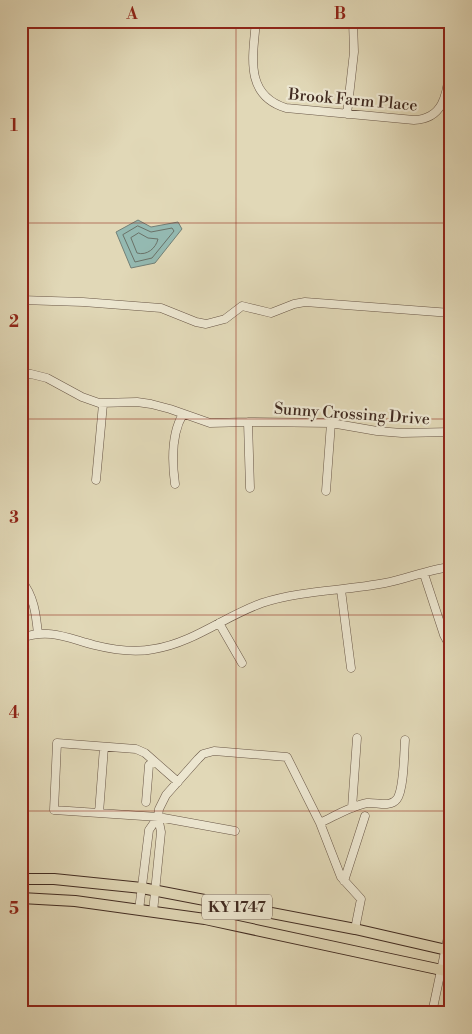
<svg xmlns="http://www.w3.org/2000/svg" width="472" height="1034" viewBox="0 0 472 1034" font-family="'Libre Bodoni',serif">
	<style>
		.water { fill: #94b9b1; stroke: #728077 }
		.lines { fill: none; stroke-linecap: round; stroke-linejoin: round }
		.shore { stroke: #6a7268; stroke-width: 1 }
		.minor-casing { stroke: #685646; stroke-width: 9 }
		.major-casing { stroke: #402a20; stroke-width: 12 }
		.minor { stroke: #ece6d0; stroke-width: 8 }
		.major { stroke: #e1d8b7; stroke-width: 10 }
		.grid { fill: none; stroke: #8f2418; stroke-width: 1; stroke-opacity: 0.55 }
		.labels { text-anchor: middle; stroke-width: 4.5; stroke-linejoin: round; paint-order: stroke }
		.shield { fill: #ece6d0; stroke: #746255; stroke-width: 1 }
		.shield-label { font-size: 15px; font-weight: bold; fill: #402a20 }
		.street-label { font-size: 16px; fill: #402a20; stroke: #ece6d0 }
		.neatline { fill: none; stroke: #8f2418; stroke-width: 2 }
		.grid-label { font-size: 16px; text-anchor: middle; font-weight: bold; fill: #8f2418 }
	</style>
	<rect width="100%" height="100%" fill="#e1d8b7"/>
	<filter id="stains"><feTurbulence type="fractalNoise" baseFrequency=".004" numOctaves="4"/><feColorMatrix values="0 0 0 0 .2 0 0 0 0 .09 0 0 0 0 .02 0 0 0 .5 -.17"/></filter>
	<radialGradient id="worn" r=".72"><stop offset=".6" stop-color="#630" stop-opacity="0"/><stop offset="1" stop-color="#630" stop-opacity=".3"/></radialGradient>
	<path class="water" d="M138,220L151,227L178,222L182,229L155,263L131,268L116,232Z"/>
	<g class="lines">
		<path class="shore" d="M138,226L151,232L172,228L174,231L152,258L135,262L123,235Z
			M139,233L148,238L158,239C156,248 147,256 137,253L131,238Z"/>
		<g class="minor-casing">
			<path id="minor" d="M256,21C253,56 244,95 286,108L414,120C446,119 447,90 451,64
				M347,114L354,52L353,21
				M21,300L83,302L161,308L196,322L206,324L225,319L242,306L271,313L294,304L305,302L451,313
				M21,374H31L47,378L82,397L99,403L137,402L151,404L170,409L210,423L248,422L331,423L377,431L402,433L451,432
				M248,422L250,488
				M96,480L103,404
				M175,484C172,462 171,434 183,414
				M326,491L331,423
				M424,574L444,635L451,648
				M21,580C34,596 36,614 38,634
				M341,590L351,668
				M219,623L242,663
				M21,638C50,628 67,638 94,645C114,650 135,653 154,649C193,643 225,616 262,603C302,590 344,591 385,583C407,579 429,569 451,567
				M178,782L145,753L136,749L57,743L54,810L158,817L235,831
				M146,802L149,765L154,761
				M352,808L357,738
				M99,813L104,747
				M320,823C335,816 351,806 367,803C377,802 390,808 397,799C404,789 404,754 405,740
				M344,881L365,816
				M139,910L149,830L158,817
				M153,912L161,832L158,817L159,809L166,795L198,759L203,754L214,751L287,757L320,823L341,877L361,899L355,929
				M432,1013L451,923"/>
		</g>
		<g class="major-casing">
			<path id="major" d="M21,879H54L142,888L355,929L451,951
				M21,898L75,901L205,919L451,972"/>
		</g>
		<use href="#minor" class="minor"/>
		<use href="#major" class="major"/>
	</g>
	<path class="grid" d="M236,21V1013M21,223H451M21,419H451M21,615H451M21,811H451"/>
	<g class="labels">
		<rect class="shield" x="202" y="894.5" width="70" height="25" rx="4"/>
		<g class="shield-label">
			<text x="237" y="912">KY 1747</text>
		</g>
		<g class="street-label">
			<text transform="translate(353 99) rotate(5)" y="6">Brook Farm Place</text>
			<text transform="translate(352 413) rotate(4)" y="6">Sunny Crossing Drive</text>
		</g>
	</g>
	<rect width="472" height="1034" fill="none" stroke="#e1d8b7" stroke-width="55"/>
	<rect x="28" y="28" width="416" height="978" class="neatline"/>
	<g class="grid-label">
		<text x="132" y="19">A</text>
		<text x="340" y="19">B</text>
		<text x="14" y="131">1</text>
		<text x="14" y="327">2</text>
		<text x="14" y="523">3</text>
		<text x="14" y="718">4</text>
		<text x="14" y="914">5</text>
	</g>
	<rect width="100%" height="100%" filter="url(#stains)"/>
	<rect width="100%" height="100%" fill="url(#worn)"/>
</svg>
